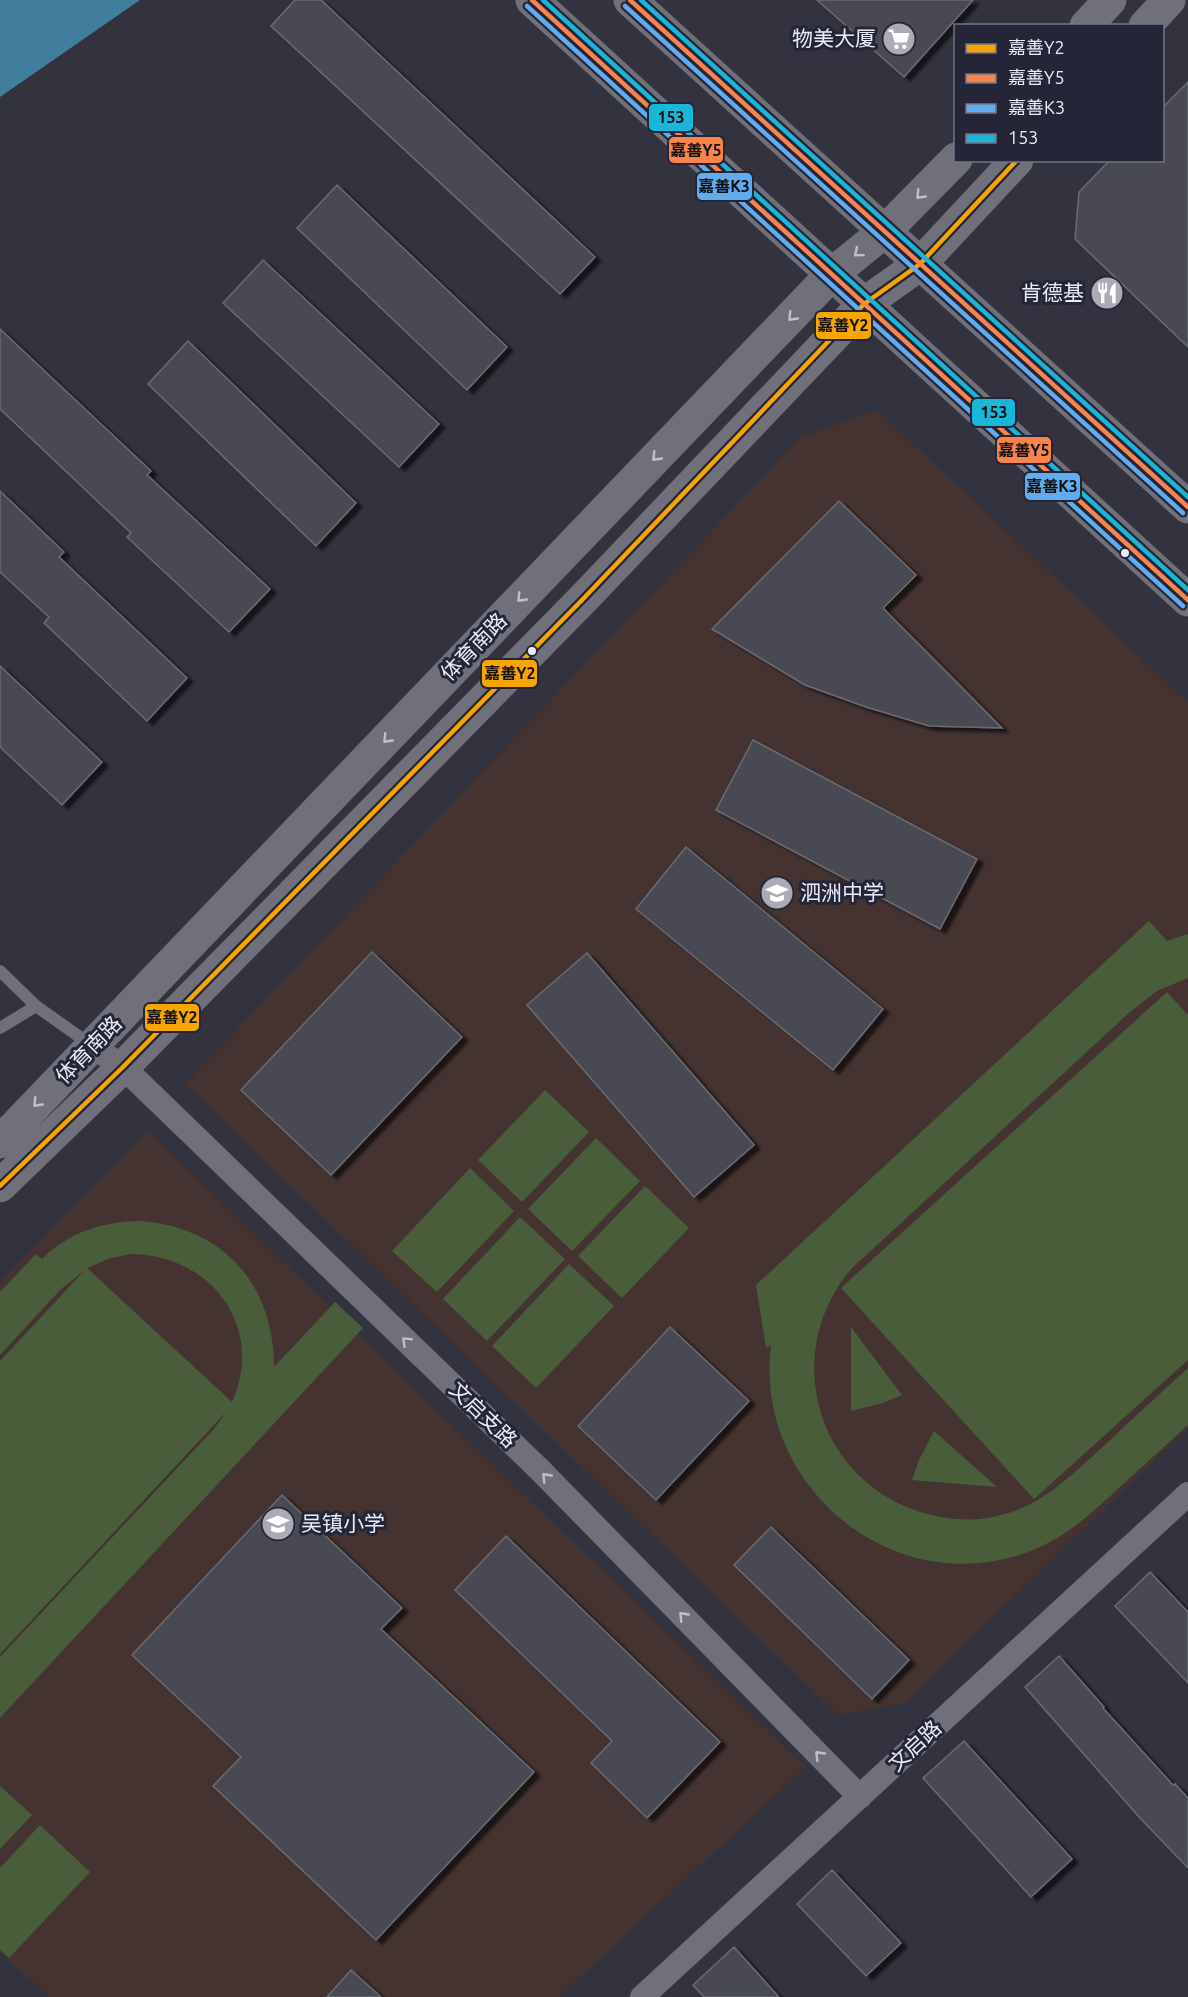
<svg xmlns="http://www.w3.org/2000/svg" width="1188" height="1997" viewBox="0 0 1188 1997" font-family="Ubuntu,'Noto Sans SC',sans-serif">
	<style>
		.education { fill: #443330 }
		.green { fill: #495d3b; fill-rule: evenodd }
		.water { fill: #417d9c }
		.building { fill: #4a4a53; stroke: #6a6b74; stroke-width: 1.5; filter: url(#shadow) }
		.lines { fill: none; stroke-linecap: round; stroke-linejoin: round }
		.service { stroke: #70707a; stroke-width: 12 }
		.minor { stroke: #70707a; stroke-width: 24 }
		.secondary { stroke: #70707a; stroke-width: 33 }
		.bus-1-casing { stroke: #242537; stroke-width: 9 }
		.bus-2-casing { stroke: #242537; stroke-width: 9 }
		.bus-3-casing { stroke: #242537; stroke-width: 9 }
		.bus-4-casing { stroke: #242537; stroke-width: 9 }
		.bus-1 { stroke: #f7a600; stroke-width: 4.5 }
		.bus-2 { stroke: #f8844c; stroke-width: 4.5 }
		.bus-3 { stroke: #60acee; stroke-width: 4.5 }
		.bus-4 { stroke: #1ab6d8; stroke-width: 4.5 }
		.oneway { stroke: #bfc0cb }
		.bus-dot { fill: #eaebf7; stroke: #242537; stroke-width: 2 }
		.labels { text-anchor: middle; stroke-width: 6; stroke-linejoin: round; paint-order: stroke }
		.poi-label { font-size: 21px; fill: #eaebf7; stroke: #242537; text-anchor: end }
		.street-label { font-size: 21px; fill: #eaebf7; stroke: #242537 }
		.line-badge { stroke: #242537; stroke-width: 2 }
		.pale-badge-label { font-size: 16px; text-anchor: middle; font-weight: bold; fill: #111 }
	</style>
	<defs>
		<filter id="shadow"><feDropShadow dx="6" dy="4" stdDeviation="1.5" flood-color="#0009"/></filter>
	</defs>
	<rect width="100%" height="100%" fill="#32333e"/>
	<path class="education" d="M877,410L1188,702V1428L905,1703L838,1715L185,1084L801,437Z
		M148,1131L806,1767L559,1997H49L0,1952V1282Z"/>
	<path class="green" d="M1149,921L1167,941L1188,934V978L1157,991L1130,1012L851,1269C780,1354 816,1481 924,1513C950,1521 979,1522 1005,1514C1047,1502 1076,1471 1108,1442C1134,1417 1161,1393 1188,1368V1425C1166,1445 1143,1466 1121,1486C1094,1511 1068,1536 1033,1550C897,1605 753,1488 771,1345L766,1348L756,1285Z
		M1167,992L1188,1015V1360L1034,1499L841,1288Z
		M545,1090L589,1132L522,1202L478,1160Z
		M596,1138L640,1181L572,1251L528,1209Z
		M470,1168L514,1211L437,1292L392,1251Z
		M645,1186L689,1228L622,1298L578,1256Z
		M520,1217L565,1259L487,1341L443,1299Z
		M142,1221C224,1228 274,1285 274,1367L335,1302L363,1328L0,1718V1657L213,1430L227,1411L0,1654V1361L84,1271L61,1289L0,1355V1292L36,1254L42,1259C69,1232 104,1221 142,1221ZM130,1254C210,1254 266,1326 232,1402L87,1268L108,1259Z
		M569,1264L614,1306L536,1388L492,1346Z
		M851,1327L902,1395L883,1403L851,1411Z
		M934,1431L997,1487L912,1480L919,1460Z
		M0,1786L32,1815L0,1849Z
		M40,1825L90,1872L9,1958L0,1950V1868Z"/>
	<path class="water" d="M0,0H140L0,97Z"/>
	<path class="building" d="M295,0H321L595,257L560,294L271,26Z
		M817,0H973L904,77Z
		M1188,82V347L1075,239L1079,192L1110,160H1162V108Z
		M337,185L507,347L467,390L297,228Z
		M263,260L439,424L399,467L223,303Z
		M0,329L151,471L147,475L270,589L229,632L127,537L131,533L0,409Z
		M188,341L356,503L316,546L148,384Z
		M0,491L64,552L59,557L187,678L147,721L44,623L49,617L0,572Z
		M839,501L916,575L883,608L1002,728L929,726L866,707L805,685L712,629Z
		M0,666L102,762L62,805L0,747Z
		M753,740L977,859L940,929L716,810Z
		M686,847L883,1009L833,1070L636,909Z
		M372,952L462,1037L331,1175L241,1090Z
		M587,953L754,1145L694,1197L527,1005Z
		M670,1327L749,1401L656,1500L578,1426Z
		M282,1495L402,1608L381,1629L534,1772L376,1940L213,1786L241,1757L132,1655Z
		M771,1527L909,1660L872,1699L734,1565Z
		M506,1536L720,1742L647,1818L591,1763L612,1741L455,1590Z
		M1150,1572L1188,1612V1683L1115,1606Z
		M1059,1656L1104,1707L1103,1708L1173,1785L1175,1784L1188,1798V1868L1139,1817L1025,1687Z
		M964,1741L1072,1859L1031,1897L923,1778Z
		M832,1870L901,1943L866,1976L797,1904Z
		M734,1947L779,1997H704L693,1985Z
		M351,1970L381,1997H327Z"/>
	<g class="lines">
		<path class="service" d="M0,971L36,1006L91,1045
			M0,1028L36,1006"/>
		<path class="minor" d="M92,1046L123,1067L540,1470L860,1797
			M642,1997L1188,1494"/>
		<path class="secondary" d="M532,0L1188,600
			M630,0L1188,507
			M1086,26L1110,0
			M1145,26L1169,0
			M0,1142L832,274L885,231L956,159
			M0,1186L123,1067L584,598L864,304L920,264L1017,160"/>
		<g class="bus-1-casing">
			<path id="bus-1" d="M0,1186L123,1067L584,598L864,304L920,264L1017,160"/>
		</g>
		<g class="bus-2-casing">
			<path id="bus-2" d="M532,0L1188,600
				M630,0L1188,507"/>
		</g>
		<g class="bus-3-casing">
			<path id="bus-3" d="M527,6L1183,606
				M625,6L1183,513"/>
		</g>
		<g class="bus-4-casing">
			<path id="bus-4" d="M543,0L1188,590
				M641,0L1188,497"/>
		</g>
		<use href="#bus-1" class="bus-1"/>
		<use href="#bus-2" class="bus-2"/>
		<use href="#bus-3" class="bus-3"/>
		<use href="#bus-4" class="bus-4"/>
	</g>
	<defs><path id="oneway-chevron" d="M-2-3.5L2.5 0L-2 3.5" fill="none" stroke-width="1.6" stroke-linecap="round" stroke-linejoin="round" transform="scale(1.5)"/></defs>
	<g class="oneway">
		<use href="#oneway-chevron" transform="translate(920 195) rotate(134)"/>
		<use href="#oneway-chevron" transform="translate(858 253) rotate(140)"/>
		<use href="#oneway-chevron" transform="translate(792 317) rotate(134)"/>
		<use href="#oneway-chevron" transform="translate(656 457) rotate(134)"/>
		<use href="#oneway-chevron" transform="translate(521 598) rotate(134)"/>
		<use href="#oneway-chevron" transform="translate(387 739) rotate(134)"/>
		<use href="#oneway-chevron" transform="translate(37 1103) rotate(134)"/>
		<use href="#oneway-chevron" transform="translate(406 1341) rotate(-136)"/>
		<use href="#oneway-chevron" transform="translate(546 1477) rotate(-134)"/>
		<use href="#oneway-chevron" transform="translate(683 1616) rotate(-134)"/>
		<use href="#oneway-chevron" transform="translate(819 1755) rotate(-134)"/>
	</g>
	<defs>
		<g id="supermarket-disc" transform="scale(1.725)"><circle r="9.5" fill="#aaabb6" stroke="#242537"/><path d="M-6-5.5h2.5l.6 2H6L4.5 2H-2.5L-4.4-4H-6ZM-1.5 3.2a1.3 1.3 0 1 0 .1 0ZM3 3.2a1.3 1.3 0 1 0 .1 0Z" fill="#fff"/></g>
		<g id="restaurant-disc" transform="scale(1.725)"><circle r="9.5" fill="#aaabb6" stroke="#242537"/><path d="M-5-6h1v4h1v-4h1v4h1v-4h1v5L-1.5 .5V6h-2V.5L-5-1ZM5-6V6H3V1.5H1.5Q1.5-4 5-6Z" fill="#fff"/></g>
		<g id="school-disc" transform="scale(1.725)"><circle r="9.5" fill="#aaabb6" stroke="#242537"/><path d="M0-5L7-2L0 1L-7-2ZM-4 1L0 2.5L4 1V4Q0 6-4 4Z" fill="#fff"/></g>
	</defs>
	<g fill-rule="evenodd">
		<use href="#supermarket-disc" x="899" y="39"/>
		<use href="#restaurant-disc" x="1107" y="293"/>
		<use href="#school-disc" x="777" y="893"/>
		<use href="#school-disc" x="278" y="1524"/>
	</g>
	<g class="bus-dot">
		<circle cx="1125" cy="553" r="5"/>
		<circle cx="532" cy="651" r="5"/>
	</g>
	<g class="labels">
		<g class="poi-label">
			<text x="876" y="46">物美大厦</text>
			<text x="1084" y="300">肯德基</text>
			<text x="800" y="900" text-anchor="start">泗洲中学</text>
			<text x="301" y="1531" text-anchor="start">吴镇小学</text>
		</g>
		<g class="street-label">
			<text transform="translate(474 647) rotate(-46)" y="7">体育南路</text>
			<text transform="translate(89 1050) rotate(-46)" y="7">体育南路</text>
			<text transform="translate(483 1415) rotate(44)" y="7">文启支路</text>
			<text transform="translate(915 1746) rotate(-43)" y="7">文启路</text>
		</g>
	</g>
	<g class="line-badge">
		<rect x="648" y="103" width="46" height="29" rx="6" fill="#1ab6d8"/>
		<rect x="668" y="136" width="56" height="28" rx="6" fill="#f8844c"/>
		<rect x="696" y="172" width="57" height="29" rx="6" fill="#60acee"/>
		<rect x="815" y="311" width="57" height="29" rx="6" fill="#f7a600"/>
		<rect x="971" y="398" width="45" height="29" rx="6" fill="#1ab6d8"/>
		<rect x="996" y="436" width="56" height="28" rx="6" fill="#f8844c"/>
		<rect x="1024" y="472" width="57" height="29" rx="6" fill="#60acee"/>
		<rect x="481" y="659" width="57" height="29" rx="6" fill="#f7a600"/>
		<rect x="144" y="1003" width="56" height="29" rx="6" fill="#f7a600"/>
	</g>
	<g class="pale-badge-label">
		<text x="671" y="123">153</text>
		<text x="696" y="156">嘉善Y5</text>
		<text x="724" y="192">嘉善K3</text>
		<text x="843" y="331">嘉善Y2</text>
		<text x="994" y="418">153</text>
		<text x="1024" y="456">嘉善Y5</text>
		<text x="1052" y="492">嘉善K3</text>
		<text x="510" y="679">嘉善Y2</text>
		<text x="172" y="1023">嘉善Y2</text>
	</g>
	<rect x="954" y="24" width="210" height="138" fill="#242537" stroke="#737484" stroke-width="1.5"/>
	<rect x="966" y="44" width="30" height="9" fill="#f7a600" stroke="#737484" stroke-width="1.5"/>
	<text x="1008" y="54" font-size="18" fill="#eaebf7">嘉善Y2</text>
	<rect x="966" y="74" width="30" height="9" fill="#f8844c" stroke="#737484" stroke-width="1.5"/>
	<text x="1008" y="84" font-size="18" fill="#eaebf7">嘉善Y5</text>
	<rect x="966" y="104" width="30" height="9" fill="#60acee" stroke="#737484" stroke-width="1.5"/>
	<text x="1008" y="114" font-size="18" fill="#eaebf7">嘉善K3</text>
	<rect x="966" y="134" width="30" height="9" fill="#1ab6d8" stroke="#737484" stroke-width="1.5"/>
	<text x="1008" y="144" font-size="18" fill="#eaebf7">153</text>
</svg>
